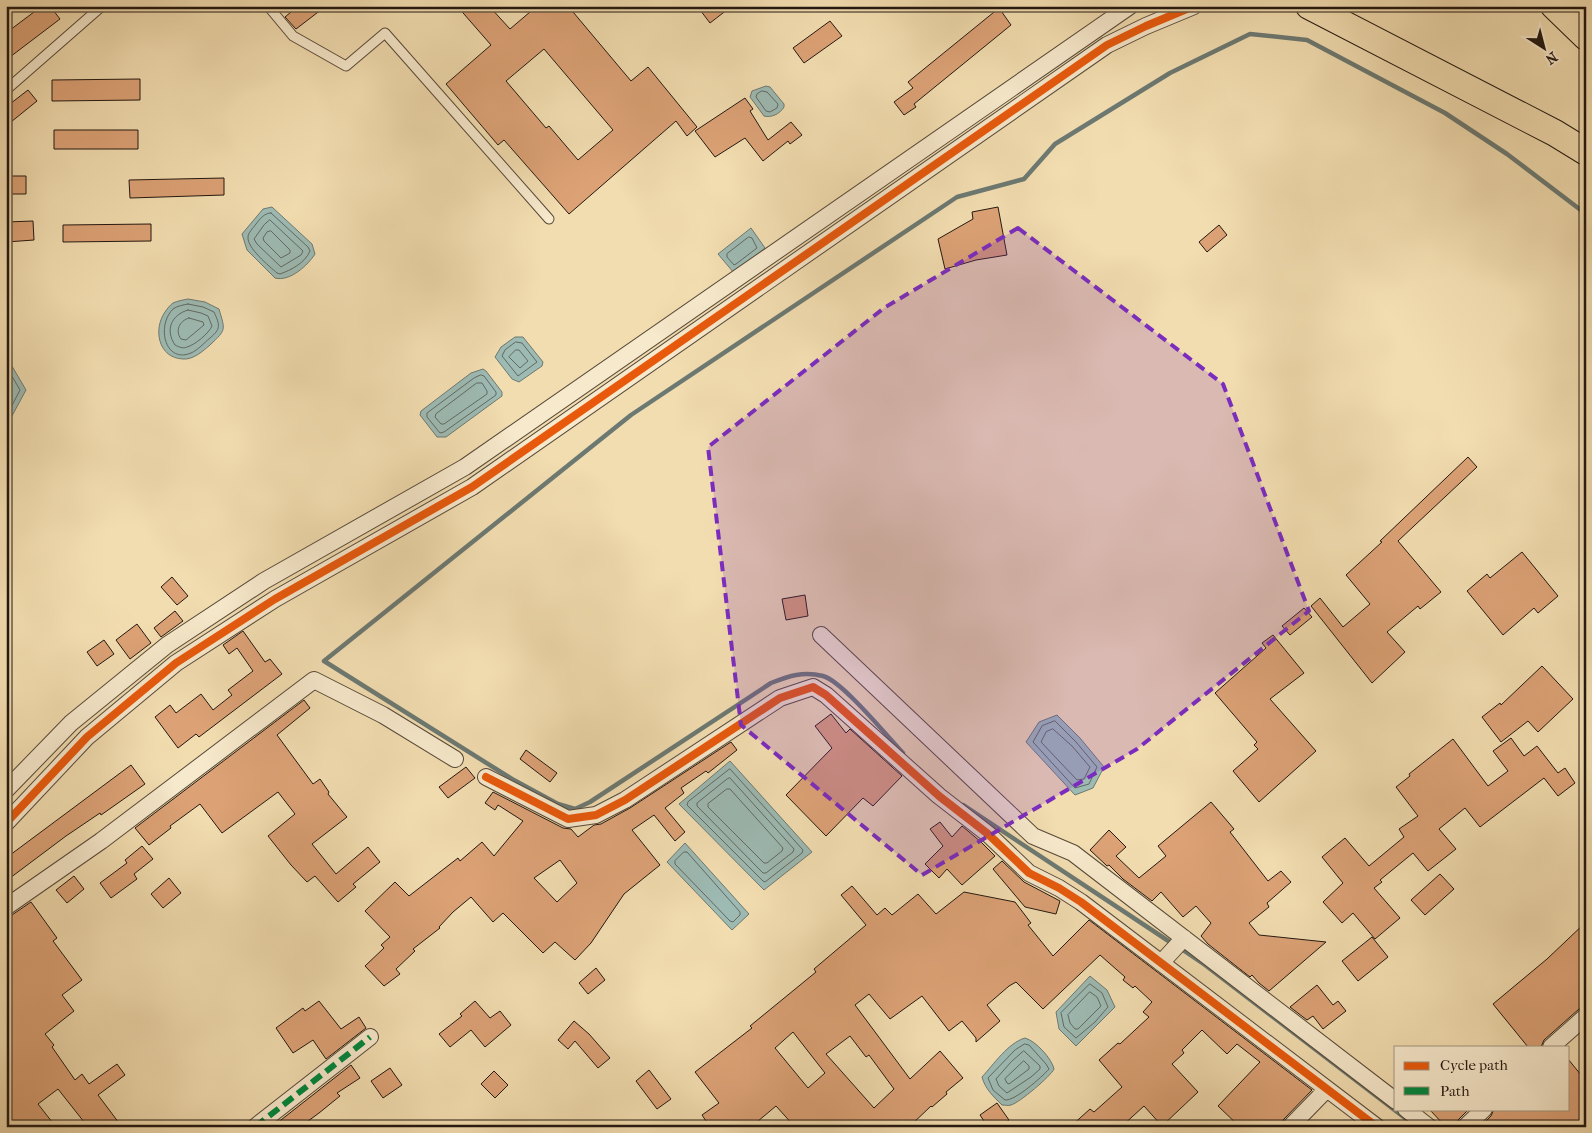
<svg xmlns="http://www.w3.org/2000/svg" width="1592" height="1133" viewBox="0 0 1592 1133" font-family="'IM FELL French Canon',serif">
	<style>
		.water { fill: #9dbab3; stroke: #6c7972 }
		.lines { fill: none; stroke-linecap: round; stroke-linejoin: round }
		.shore { stroke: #606962; stroke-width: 1 }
		.stream { stroke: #6c7972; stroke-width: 4.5 }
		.building { fill: #dca276; stroke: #231811; fill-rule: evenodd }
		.service-casing { stroke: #574939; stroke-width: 11 }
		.minor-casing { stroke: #574939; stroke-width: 18 }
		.primary-casing { stroke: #231811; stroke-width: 28 }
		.service { stroke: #f7e9cc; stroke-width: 9 }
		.minor { stroke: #f7e9cc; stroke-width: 16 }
		.primary { stroke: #f2ddb0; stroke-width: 26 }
		.quiet { stroke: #00873e; stroke-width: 6; stroke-dasharray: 12 6; stroke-linecap: butt }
		.cycleway-casing { stroke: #f7e9cc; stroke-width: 11 }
		.cycleway { stroke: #e8590c; stroke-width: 8 }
		.marked { fill: #7b2cbf; fill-opacity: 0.2; stroke: #7b2cbf; stroke-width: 4; stroke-dasharray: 10 6; stroke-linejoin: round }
	</style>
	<rect width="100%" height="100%" fill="#f2ddb0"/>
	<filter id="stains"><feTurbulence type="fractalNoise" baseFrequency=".004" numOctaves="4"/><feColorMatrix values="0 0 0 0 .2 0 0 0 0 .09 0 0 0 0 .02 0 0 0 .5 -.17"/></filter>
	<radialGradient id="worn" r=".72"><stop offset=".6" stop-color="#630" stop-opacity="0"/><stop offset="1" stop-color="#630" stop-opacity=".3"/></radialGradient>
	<path class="water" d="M766,86L770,87L784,104V107C780,114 771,118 764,116L750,97L752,91Z
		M272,207L312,244L315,254C308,265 290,282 275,278L247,250L242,234L263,209Z
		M751,228L765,248L734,273L718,254Z
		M188,299L205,302L219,309C225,330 227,329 210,345C203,351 193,360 183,359C158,358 153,329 165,312C167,309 170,305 173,303C177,301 183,300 188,299Z
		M515,337H523L543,362L542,366L519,382L512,379L495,357L501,347Z
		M6,356L26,390L6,427Z
		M483,369L486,371L502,392V396L446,437H437L420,415L421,411L471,373Z
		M1057,715L1080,738L1104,767L1093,788L1075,795L1026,742L1039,722Z
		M730,761L812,852L764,890L679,804Z
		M685,843L749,914L732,930L667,862Z
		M1090,976L1107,990L1115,1007L1076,1046L1059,1029L1056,1012Z
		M1025,1038C1036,1041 1052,1059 1054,1069C1051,1076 1019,1103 1011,1105C1008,1106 1005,1105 1002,1105C994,1097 985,1089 982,1077C994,1064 1008,1043 1025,1038Z"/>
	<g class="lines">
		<path class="shore" d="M762,91L767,92L778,104L777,108L770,112L766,111L756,97L757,94Z
			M271,213L308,247L310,251C305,263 291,270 280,274L277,273C269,266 247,248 248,237C248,233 253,228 256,224C260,219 264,213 271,213Z
			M270,220L303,251L301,255L281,267L257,244L254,239L264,225Z
			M271,231L290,250V253L281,258L264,241L263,238L267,232Z
			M749,237L752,238L757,248L736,264L734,265L727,257V254Z
			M188,304L203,307L214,312C220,325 221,329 210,338C204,343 198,350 191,353C165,364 156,326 173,309C177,306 183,305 188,304Z
			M188,310L201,313L208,316L212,326C209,333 195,345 187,347C183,349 179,347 175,345C165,330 171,315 188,310Z
			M189,318L203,322L204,325L186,340L181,339C175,331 179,321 189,318Z
			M516,342L522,343L537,362L518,376L502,356L505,350Z
			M516,350H519L528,361L520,368L509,357Z
			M6,366L20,390L6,417
			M481,375L484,376L496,392V395L444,432L440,433L427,417V413L474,378Z
			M477,383H482L487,391V394L444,424H441L435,417L436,414Z
			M1055,721L1076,742L1097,767L1089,784L1075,788L1033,742L1042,726Z
			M1053,729L1072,746L1090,767L1084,779L1077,780L1041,742L1046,732Z
			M730,769L803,850L802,853L765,882L763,881L687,805L688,802Z
			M730,778L794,849L793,852L766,873H763L697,806V803L727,779Z
			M727,789H730L783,848L782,851L767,863H764L708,807V804Z
			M684,852H687L740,912V915L733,922L730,921L675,864V861Z
			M1090,984L1102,993L1108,1007L1095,1022L1076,1038L1064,1027L1061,1013Z
			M1090,992L1097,997L1101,1006L1078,1029H1075L1070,1023L1068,1015Z
			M1025,1044L1029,1045L1046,1064L1049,1069C1042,1077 1015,1101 1005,1100L993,1090L988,1078L1015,1050Z
			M1024,1051L1040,1066V1069L1031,1077L1007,1093L999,1086L996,1079L1011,1062Z
			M1024,1061L1029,1066V1069L1009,1084L1007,1083L1005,1079Z"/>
		<path class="stream" d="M903,753C887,736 842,681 823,676C803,671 789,676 771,683L590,802L575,809L558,804L512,779L324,661L631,415L957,197L1024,179L1055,144L1170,73L1250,34L1307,40L1445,113L1507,154L1586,214
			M963,805L1173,944
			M1180,948L1205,965L1405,1118"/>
	</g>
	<path class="building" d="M42,6H50L60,19L6,60V33Z
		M298,6H326L296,29L285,17Z
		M457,6H489L510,29L537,6H568L631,81L648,67L697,127L687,136L676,121L569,214L504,140L498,145L446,84L491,45ZM544,49L613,130L578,160L549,126L546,128L506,81Z
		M697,6H732L710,23Z
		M999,8L1011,25L914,104L916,107L904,115L894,102L913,88L908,82Z
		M830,21L842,36L804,63L793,48Z
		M140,79V100L52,101V80Z
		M28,90L37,101L6,126V107Z
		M745,98L753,109L750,111L768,140L791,122L802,135L790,144L788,141L763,161L745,138L715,157L695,131Z
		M54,130H138V149H54Z
		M6,176H26V194H6Z
		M224,178V195L130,198L129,180Z
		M998,207L1007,255L976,260L945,269L938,239L973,219L972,212Z
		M33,221L34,240L6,242V222Z
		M151,224V241L63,242V225Z
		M1219,225L1227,235L1207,252L1199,242Z
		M1468,457L1477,467L1398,541L1441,592L1420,609L1418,606L1387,632L1405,652L1372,683L1311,606L1320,598L1343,627L1370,604L1346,575L1382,542L1380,541Z
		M1522,552L1558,596L1538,613L1534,608L1503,635L1467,591L1487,574L1490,578Z
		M172,577L188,596L177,605L161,587Z
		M805,595L808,616L786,620L782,599Z
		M1304,608L1312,617L1290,635L1282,626Z
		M175,611L183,621L161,637L154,628Z
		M137,624L151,643L130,659L116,640Z
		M243,631L265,662L270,659L282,674L199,737L196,734L178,748L155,717L170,705L176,713L201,694L213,710L232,695L228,690L253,671L237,648L229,654L223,645Z
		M1273,635L1304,673L1270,699L1316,751L1259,802L1233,771L1258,749L1254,745L1257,742L1215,693L1266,648L1262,643Z
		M104,640L114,654L97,666L87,652Z
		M1542,666L1573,699L1538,732L1528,721L1501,742L1482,717L1500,703L1501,705Z
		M304,700L310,708L277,735L313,784L320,779L329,792L328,794L347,817L312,844L336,874L368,847L380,862L353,884L356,887L338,902L315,876L307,882L291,865L268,836L295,814L278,792L222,833L200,804L170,826L171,828L149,845L135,828Z
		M831,714L846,733L850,729L902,776L873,806L863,798L826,836L786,795L832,748L815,726Z
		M1511,738L1524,756L1537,746L1558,773L1565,768L1575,783L1558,796L1544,778L1480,827L1465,808L1439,829L1456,849L1428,871L1413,853L1380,880L1382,882L1374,888L1400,918L1375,939L1353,913L1342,923L1323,902L1343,883L1322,857L1345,838L1369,866L1404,837L1399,829L1418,816L1396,787L1410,776L1409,774L1453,739L1488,786L1508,771L1493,751Z
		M731,742L737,750L708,773L706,771L681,788L684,793L665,808L685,832L675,841L654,815L632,830L660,865L624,894L591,943L575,960L555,942L543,953L503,913L493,922L471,897L453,912L439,927L440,928L413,949L415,951L396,969L400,974L384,986L365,966L384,948L381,945L390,937L365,911L395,882L409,896L458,858L460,861L482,842L494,856L523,821L498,805L495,810L485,803L493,792L563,828L571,829L578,837L594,825L601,824L630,808ZM560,860L577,883L557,902L534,878Z
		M526,750L557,773L550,782L520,759Z
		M131,765L145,784L101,815L100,813L66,836L6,881V858Z
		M466,767L475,778L448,798L439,787Z
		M1211,802L1234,829L1230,832L1268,881L1281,871L1291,882L1267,903L1269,907L1249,923L1259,935L1326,942L1269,991L1259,983L1252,975L1250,977L1208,944L1201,936L1211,923L1196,906L1183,917L1161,892L1152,901L1123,879L1109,865L1107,866L1090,850L1109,830L1126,847L1116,856L1139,878L1166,856L1158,846Z
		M940,822L952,837L962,826L981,842L995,856L962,885L947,869L939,878L925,864L943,846L930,829Z
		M142,846L153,859L134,874L137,879L111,898L100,883L127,863L125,860Z
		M1002,861L1024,882L1060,901L1056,914L1025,907L993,869Z
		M1440,874L1454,889L1425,915L1411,900Z
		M74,876L84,889L67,903L56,890Z
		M169,878L181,893L163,908L151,894Z
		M852,886L877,915L885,908L892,915L918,894L936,914L964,892L1015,902L1031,923L1028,925L1053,956L1089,920L1312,1090L1283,1120L1280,1127H1240L1218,1106L1260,1062L1237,1044L1227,1054L1202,1030L1182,1050L1184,1053L1172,1064L1198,1092L1162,1126L1144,1106L1121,1127H1070L1090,1109L1094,1112L1122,1087L1099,1060L1118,1043L1120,1044L1149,1017L1143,1012L1152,1002L1135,986L1133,988L1123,980L1125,977L1100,955L1043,1009L1016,982L1009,986L987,1005L1000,1021L976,1042V1038L962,1021L949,1031L922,996L890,1019L869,994L855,1005L910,1079L940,1051L963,1078L946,1092L947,1094L932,1107L931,1106L909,1127H795L776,1106L751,1127H710L702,1115L719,1103L695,1072L752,1028L750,1026L816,972L814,969L866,925L841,895ZM793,1032L825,1073L808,1088L775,1048ZM850,1036L866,1057L869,1055L894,1089L874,1108L826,1054Z
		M31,902L57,938L53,941L82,980L62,995L74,1011L45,1034L54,1045L52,1047L75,1080L82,1074L89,1084L117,1064L125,1075L98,1095L122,1127H88L58,1089L38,1104L56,1127H6V917L12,915Z
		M1586,922V1006L1579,1009L1544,1040L1541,1047H1528L1493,1004L1547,959Z
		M1372,937L1388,957L1358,981L1342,961Z
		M596,968L605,980L588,994L579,983Z
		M1317,985L1333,1005L1338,1001L1346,1011L1323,1029L1313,1016L1307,1020L1290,1007Z
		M319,1001L341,1029L359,1017L366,1028L326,1059L313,1040L293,1053L276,1028L303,1008L305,1011Z
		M475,1001L490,1018L500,1011L511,1025L485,1047L471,1030L450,1047L439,1034L462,1016L460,1014Z
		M574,1021L589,1034L610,1058L598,1068L575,1041L568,1049L558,1040Z
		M1568,1059L1586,1081V1127H1480L1491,1116L1494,1109H1568Z
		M351,1065L360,1078L337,1093L340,1096L319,1113L300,1127H272Z
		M390,1068L402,1085L383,1098L371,1081Z
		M649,1070L671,1099L657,1109L636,1081Z
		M494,1071L508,1085L495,1098L481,1084Z
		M997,1103L1009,1120L999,1127H988L980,1115Z
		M1429,1109H1469L1458,1120L1455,1127H1446Z"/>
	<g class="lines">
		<g class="service-casing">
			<path id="service" d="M268,6L293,36L346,66L385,33L549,219
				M6,90L102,6"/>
		</g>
		<g class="minor-casing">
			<path id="minor" d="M821,635L1033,836L1073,853L1396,1101
				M486,777L568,819L596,815L625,800L780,698L813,687L826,695L939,796L988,834L1029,873L1059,888L1081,902L1377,1127
				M6,790L71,723L167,645L264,581L465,467L1130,6
				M6,823L87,737L176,663L275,599L472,487L1107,45L1146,26L1194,6
				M6,907L101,841L314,680L383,715L455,759
				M1161,963L1184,938
				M1551,1047L1586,1016
				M1406,1109L1429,1127
				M255,1127L370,1037
				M1290,1127L1327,1089
				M1465,1127L1484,1109"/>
		</g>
		<g class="primary-casing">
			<path id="primary" d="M1309,6L1555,133L1586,152
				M1554,6L1586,37"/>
		</g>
		<use href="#service" class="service"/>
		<use href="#minor" class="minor"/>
		<use href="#primary" class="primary"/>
		<path class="quiet" d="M255,1127L370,1037"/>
		<g class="cycleway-casing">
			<path id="cycleway" d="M486,777L568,819L596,815L625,800L780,698L813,687L826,695L939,796L988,834L1029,873L1059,888L1081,902L1377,1127
				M6,823L87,737L176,663L275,599L472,487L1107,45L1146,26L1194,6"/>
		</g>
		<use href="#cycleway" class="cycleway"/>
	</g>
	<path class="marked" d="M1018,228L1223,384L1309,611L1137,749L922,875L741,725L708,447L884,308Z"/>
	<rect width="1592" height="1133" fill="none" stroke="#f2ddb0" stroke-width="25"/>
	<rect x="8" y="8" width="1577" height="1118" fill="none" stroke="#231811" stroke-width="2.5"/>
	<rect x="12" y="12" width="1567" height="1108" fill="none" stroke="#231811"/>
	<rect x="1394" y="1046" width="175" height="65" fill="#f7e9cc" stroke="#a29581"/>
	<rect x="1404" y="1062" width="25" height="8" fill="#e8590c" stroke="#a29581"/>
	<text x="1440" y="1070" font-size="15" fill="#231811">Cycle path</text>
	<rect x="1404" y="1087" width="25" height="8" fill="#00873e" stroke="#a29581"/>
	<text x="1440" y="1096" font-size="15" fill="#231811">Path</text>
	<g transform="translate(1544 48) rotate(144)" stroke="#f7e9cc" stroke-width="4" paint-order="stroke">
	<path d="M0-4L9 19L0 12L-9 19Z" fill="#231811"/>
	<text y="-8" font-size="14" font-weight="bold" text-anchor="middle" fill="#231811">N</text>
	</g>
	<rect width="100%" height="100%" filter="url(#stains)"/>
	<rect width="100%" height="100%" fill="url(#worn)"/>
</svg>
